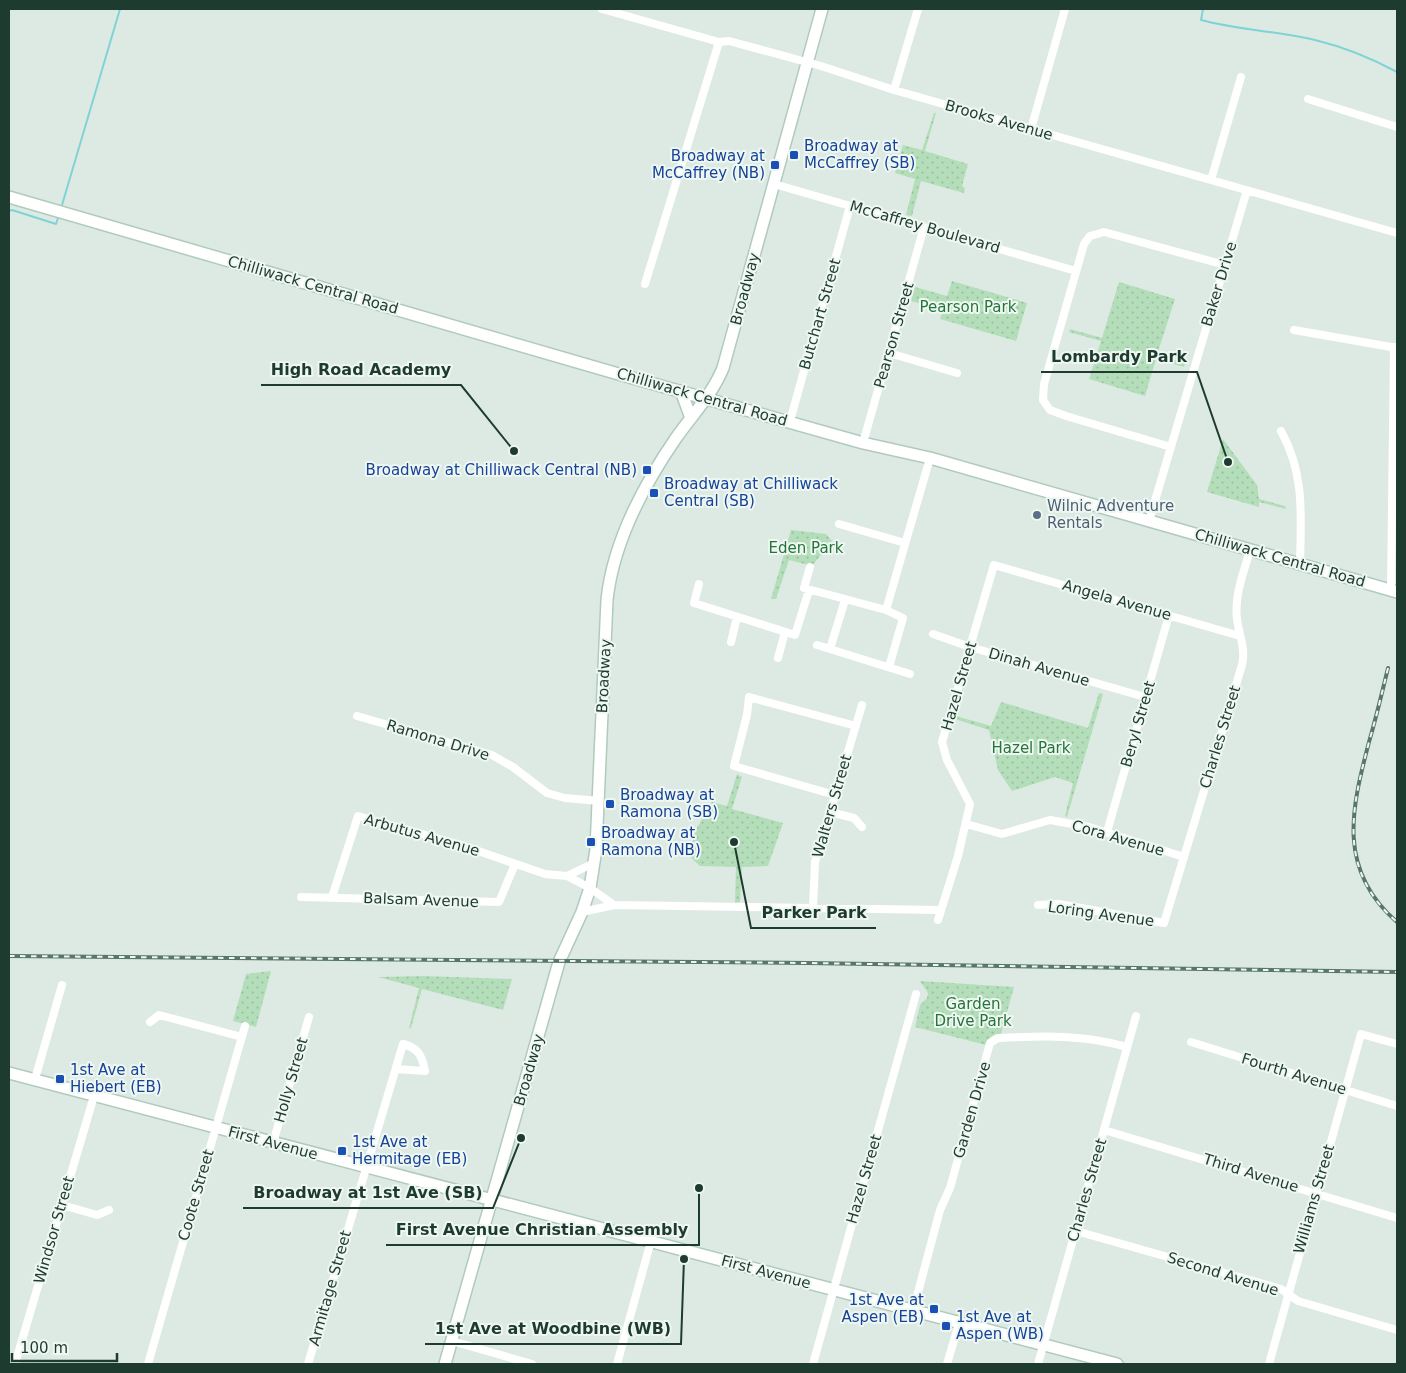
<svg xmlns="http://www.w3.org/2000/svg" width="1406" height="1373" viewBox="0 0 1406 1373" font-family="'DejaVu Sans',sans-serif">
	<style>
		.park { fill: url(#park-dots) }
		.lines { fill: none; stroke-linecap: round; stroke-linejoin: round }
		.stream { stroke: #80d3d5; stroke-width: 2 }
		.secondary-casing { stroke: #b0cbbd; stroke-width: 14 }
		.street { stroke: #fff; stroke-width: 8 }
		.secondary { stroke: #fff; stroke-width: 11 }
		.rail-casing { stroke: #58776a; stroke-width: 4 }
		.rail { stroke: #eef7f1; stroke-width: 2; stroke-dasharray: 5.5; stroke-linecap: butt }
		.transit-dot { fill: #1a4fb4; stroke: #eef7f1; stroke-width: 2 }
		.service-dot { fill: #5c6f8a; stroke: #eef7f1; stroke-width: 2 }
		.labels { text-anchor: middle; stroke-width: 4; stroke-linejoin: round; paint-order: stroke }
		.street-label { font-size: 15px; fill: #1e3b2f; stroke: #eef7f1 }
		.transit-label { font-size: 15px; fill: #164399; stroke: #eef7f1; text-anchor: start }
		.park-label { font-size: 15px; fill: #25743a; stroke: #eef7f1 }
		.service-label { font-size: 15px; fill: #4e5e75; stroke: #eef7f1; text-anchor: start }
		.leader { fill: none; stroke: #1e3b2f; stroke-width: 2 }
		.callout-dot { fill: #1e3b2f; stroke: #eef7f1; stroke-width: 2 }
		.callout-label { font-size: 16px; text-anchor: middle; font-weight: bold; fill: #1e3b2f; stroke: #eef7f1; stroke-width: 4; stroke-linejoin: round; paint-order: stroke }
	</style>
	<defs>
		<pattern id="park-dots" width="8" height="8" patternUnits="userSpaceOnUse" patternTransform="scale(1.25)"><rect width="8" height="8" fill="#b4deba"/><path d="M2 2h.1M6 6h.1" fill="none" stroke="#9abfa0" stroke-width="1.8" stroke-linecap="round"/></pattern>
	</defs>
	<rect width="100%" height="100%" fill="#ddeae3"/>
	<path class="park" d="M934,113H936L925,151L968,164L962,186L965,188L964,193L921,181L912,216L906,215L915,179L895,173L903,145L922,150Z
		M952,281L1027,303L1016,341L940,319L943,310L911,301L915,287L947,296Z
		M1119,282L1175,299L1157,355L1185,363L1184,367L1156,359L1145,396L1089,379L1101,341L1069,332L1070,329L1102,338Z
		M1223,439L1257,485L1259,499L1285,506L1286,509L1259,502V507L1207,492Z
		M791,530L826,534L832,541L812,566L789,560L776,599H771Z
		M1099,693L1103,694L1067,817L1065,816L1073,783L1055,777L1012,791L998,770L989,730L955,719L956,716L991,726L1001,702L1088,728Z
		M737,774L742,777L732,809L783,823L768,866L742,867L740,902L735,903L736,867L700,866L688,855L697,828L712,802L727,806Z
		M271,971L256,1027L233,1021L246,974Z
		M423,976L512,979L503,1010L422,989L411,1028H409L419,988L378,977Z
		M920,981L1014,987L1001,1034C992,1034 990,1037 986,1045L915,1027L920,1005L927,998L928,993Z"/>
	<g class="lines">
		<path class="stream" d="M1203,9L1201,20C1238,30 1277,31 1315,40C1344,47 1371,58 1397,72
			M62,205L120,9
			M9,211L12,210L56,224L58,218"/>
		<g class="secondary-casing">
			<path id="secondary" d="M9,197L615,373L863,443L930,458L1397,592
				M681,391L691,418
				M9,1073L1117,1364
				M445,1364L559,962L582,912L590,888L596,849L607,600C613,542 643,486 676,438C692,415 712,395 723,368L822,9"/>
		</g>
		<path class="street" d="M602,9L719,42L729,41L821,66L894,90L1397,233
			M894,90L918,9
			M1308,99L1397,127
			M1031,129L1065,9
			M1211,180L1241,77
			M774,184L1076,271
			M645,284L719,42
			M1294,330L1397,348
			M889,353L957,373
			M790,421L850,206
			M1281,431C1305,474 1301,516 1300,564
			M863,443L924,227
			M1171,447L1066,416L1050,410L1043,400L1044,384L1084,244L1090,236L1104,232L1225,265
			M1149,521L1247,190
			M839,524L905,543
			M810,567L804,588L886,610L903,618L889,667
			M699,584L694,603L795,635L809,590
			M1391,590L1394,347
			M886,610L930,458
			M933,634L970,647L1145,697
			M731,642L737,617
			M817,645L910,674
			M830,649L845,600
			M778,658L785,632
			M357,716L492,755L513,767L547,793L565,798L599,801
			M835,795L734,766L747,715L749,697L856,726
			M830,812L854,818L862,827
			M966,824L1002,834L1050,820L1089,827L1184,857
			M1107,832L1169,615
			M567,876L594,863
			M301,897L499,902L515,864
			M332,897L358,816L461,845L545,874L567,876L590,888L614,905
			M1038,905L1059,904L1164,923L1242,665C1246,648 1239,635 1237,619C1234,595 1244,572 1250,550
			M813,908L815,862L862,705
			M582,912L614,905L941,910
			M938,920L958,856L970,804L947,760L942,742L994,565L1240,636
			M150,1022L159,1015L242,1037
			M1191,1042L1397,1106
			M35,1079L62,985
			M1104,1130L1397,1218
			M273,1143L309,1017
			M62,1205L97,1215L109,1210
			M1076,1231L1281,1289L1298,1301L1397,1330
			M913,1311L940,1210L950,1188L990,1043L998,1038C1042,1036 1084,1034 1127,1047
			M452,1341L532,1364
			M15,1364L94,1096
			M148,1364L245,1026
			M308,1364L403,1044C419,1048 422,1056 425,1071L396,1069
			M617,1364L651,1241
			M813,1364L916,994
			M947,1364L959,1323
			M1038,1364L1136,1016
			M1269,1364L1361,1034L1397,1044"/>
		<use href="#secondary" class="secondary"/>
		<g class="rail-casing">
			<path id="rail" d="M1388,668C1382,693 1376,718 1369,742C1351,810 1337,870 1397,922
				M9,956L807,963L1397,972"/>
		</g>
		<use href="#rail" class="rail"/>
	</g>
	<g class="transit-dot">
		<rect x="789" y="150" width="10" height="10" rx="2.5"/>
		<rect x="770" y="160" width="10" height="10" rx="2.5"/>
		<rect x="642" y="465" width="10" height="10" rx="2.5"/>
		<rect x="649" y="488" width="10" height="10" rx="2.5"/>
		<rect x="605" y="799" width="10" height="10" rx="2.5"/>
		<rect x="586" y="837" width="10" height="10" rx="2.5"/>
		<rect x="55" y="1074" width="10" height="10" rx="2.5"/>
		<rect x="337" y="1146" width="10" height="10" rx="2.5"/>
		<rect x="929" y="1304" width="10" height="10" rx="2.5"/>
		<rect x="941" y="1321" width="10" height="10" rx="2.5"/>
	</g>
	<circle class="service-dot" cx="1037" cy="515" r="5"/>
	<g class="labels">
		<g class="street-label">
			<text transform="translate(999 120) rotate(16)" y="5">Brooks Avenue</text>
			<text transform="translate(925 227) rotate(16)" y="5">McCaffrey Boulevard</text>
			<text transform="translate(1219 284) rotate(-73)" y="5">Baker Drive</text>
			<text transform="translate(313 285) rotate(16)" y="5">Chilliwack Central Road</text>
			<text transform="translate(745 289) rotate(-75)" y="5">Broadway</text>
			<text transform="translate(820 314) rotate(-74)" y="5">Butchart Street</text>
			<text transform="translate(894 335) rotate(-74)" y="5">Pearson Street</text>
			<text transform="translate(702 397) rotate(16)" y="5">Chilliwack Central Road</text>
			<text transform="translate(1280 558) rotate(16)" y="5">Chilliwack Central Road</text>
			<text transform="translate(1117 600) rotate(16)" y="5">Angela Avenue</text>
			<text transform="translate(1039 667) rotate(16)" y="5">Dinah Avenue</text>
			<text transform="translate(604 676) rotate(-87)" y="5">Broadway</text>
			<text transform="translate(959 686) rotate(-74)" y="5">Hazel Street</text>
			<text transform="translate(1138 724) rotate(-74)" y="5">Beryl Street</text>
			<text transform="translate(1220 737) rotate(-73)" y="5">Charles Street</text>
			<text transform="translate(438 740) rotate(17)" y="5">Ramona Drive</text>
			<text transform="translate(832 806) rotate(-74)" y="5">Walters Street</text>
			<text transform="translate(422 835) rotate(16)" y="5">Arbutus Avenue</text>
			<text transform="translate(1118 838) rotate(16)" y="5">Cora Avenue</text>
			<text transform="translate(421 900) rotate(2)" y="5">Balsam Avenue</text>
			<text transform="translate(1101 914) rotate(8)" y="5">Loring Avenue</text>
			<text transform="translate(529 1070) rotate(-74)" y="5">Broadway</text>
			<text transform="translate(1294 1074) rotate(17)" y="5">Fourth Avenue</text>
			<text transform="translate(291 1080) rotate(-74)" y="5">Holly Street</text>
			<text transform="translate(972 1110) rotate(-74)" y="5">Garden Drive</text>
			<text transform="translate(273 1143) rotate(15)" y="5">First Avenue</text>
			<text transform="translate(1251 1173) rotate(17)" y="5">Third Avenue</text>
			<text transform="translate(864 1179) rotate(-74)" y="5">Hazel Street</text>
			<text transform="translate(1087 1190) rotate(-74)" y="5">Charles Street</text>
			<text transform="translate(196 1195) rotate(-74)" y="5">Coote Street</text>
			<text transform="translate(1314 1199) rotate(-74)" y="5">Williams Street</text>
			<text transform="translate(54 1230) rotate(-74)" y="5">Windsor Street</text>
			<text transform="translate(766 1272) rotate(15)" y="5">First Avenue</text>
			<text transform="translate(1223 1274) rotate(17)" y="5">Second Avenue</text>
			<text transform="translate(330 1288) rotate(-74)" y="5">Armitage Street</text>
		</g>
		<g class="transit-label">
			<text x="804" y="151">Broadway at<tspan x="804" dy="17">McCaffrey (SB)</tspan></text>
			<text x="765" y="161" text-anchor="end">Broadway at<tspan x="765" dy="17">McCaffrey (NB)</tspan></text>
			<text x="637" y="475" text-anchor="end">Broadway at Chilliwack Central (NB)</text>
			<text x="664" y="489">Broadway at Chilliwack<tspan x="664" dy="17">Central (SB)</tspan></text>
			<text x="620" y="800">Broadway at<tspan x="620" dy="17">Ramona (SB)</tspan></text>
			<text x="601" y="838">Broadway at<tspan x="601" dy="17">Ramona (NB)</tspan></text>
			<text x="70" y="1075">1st Ave at<tspan x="70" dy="17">Hiebert (EB)</tspan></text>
			<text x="352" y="1147">1st Ave at<tspan x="352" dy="17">Hermitage (EB)</tspan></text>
			<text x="924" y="1305" text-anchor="end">1st Ave at<tspan x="924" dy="17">Aspen (EB)</tspan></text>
			<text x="956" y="1322">1st Ave at<tspan x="956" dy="17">Aspen (WB)</tspan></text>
		</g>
		<g class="park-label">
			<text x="968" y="312">Pearson Park</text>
			<text x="806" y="553">Eden Park</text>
			<text x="1031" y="753">Hazel Park</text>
			<text x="973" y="1009">Garden<tspan x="973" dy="17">Drive Park</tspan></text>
		</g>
		<g class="service-label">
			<text x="1047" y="511">Wilnic Adventure<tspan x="1047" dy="17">Rentals</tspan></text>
		</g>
	</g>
	<path class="leader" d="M1228 462L1197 372H1041M514 451L461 385H261M734 842L751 928H876M521 1138L493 1208H243M699 1188L699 1245H386M684 1259L681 1344H425"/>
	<g class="callout-dot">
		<circle cx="1228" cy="462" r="5"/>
		<circle cx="514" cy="451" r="5"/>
		<circle cx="734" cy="842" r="5"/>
		<circle cx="521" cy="1138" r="5"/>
		<circle cx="699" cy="1188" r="5"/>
		<circle cx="684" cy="1259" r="5"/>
	</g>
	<g class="callout-label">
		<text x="1119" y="362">Lombardy Park</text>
		<text x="361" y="375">High Road Academy</text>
		<text x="814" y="918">Parker Park</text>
		<text x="368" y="1198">Broadway at 1st Ave (SB)</text>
		<text x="542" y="1235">First Avenue Christian Assembly</text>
		<text x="553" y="1334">1st Ave at Woodbine (WB)</text>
	</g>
	<rect width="1406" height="1373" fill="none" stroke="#1e3b2f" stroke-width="20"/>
	<path d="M12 1353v8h105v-8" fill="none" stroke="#1e3b2f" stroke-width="2.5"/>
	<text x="20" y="1353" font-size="15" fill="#1e3b2f" stroke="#eef7f1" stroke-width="4" paint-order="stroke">100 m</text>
</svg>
